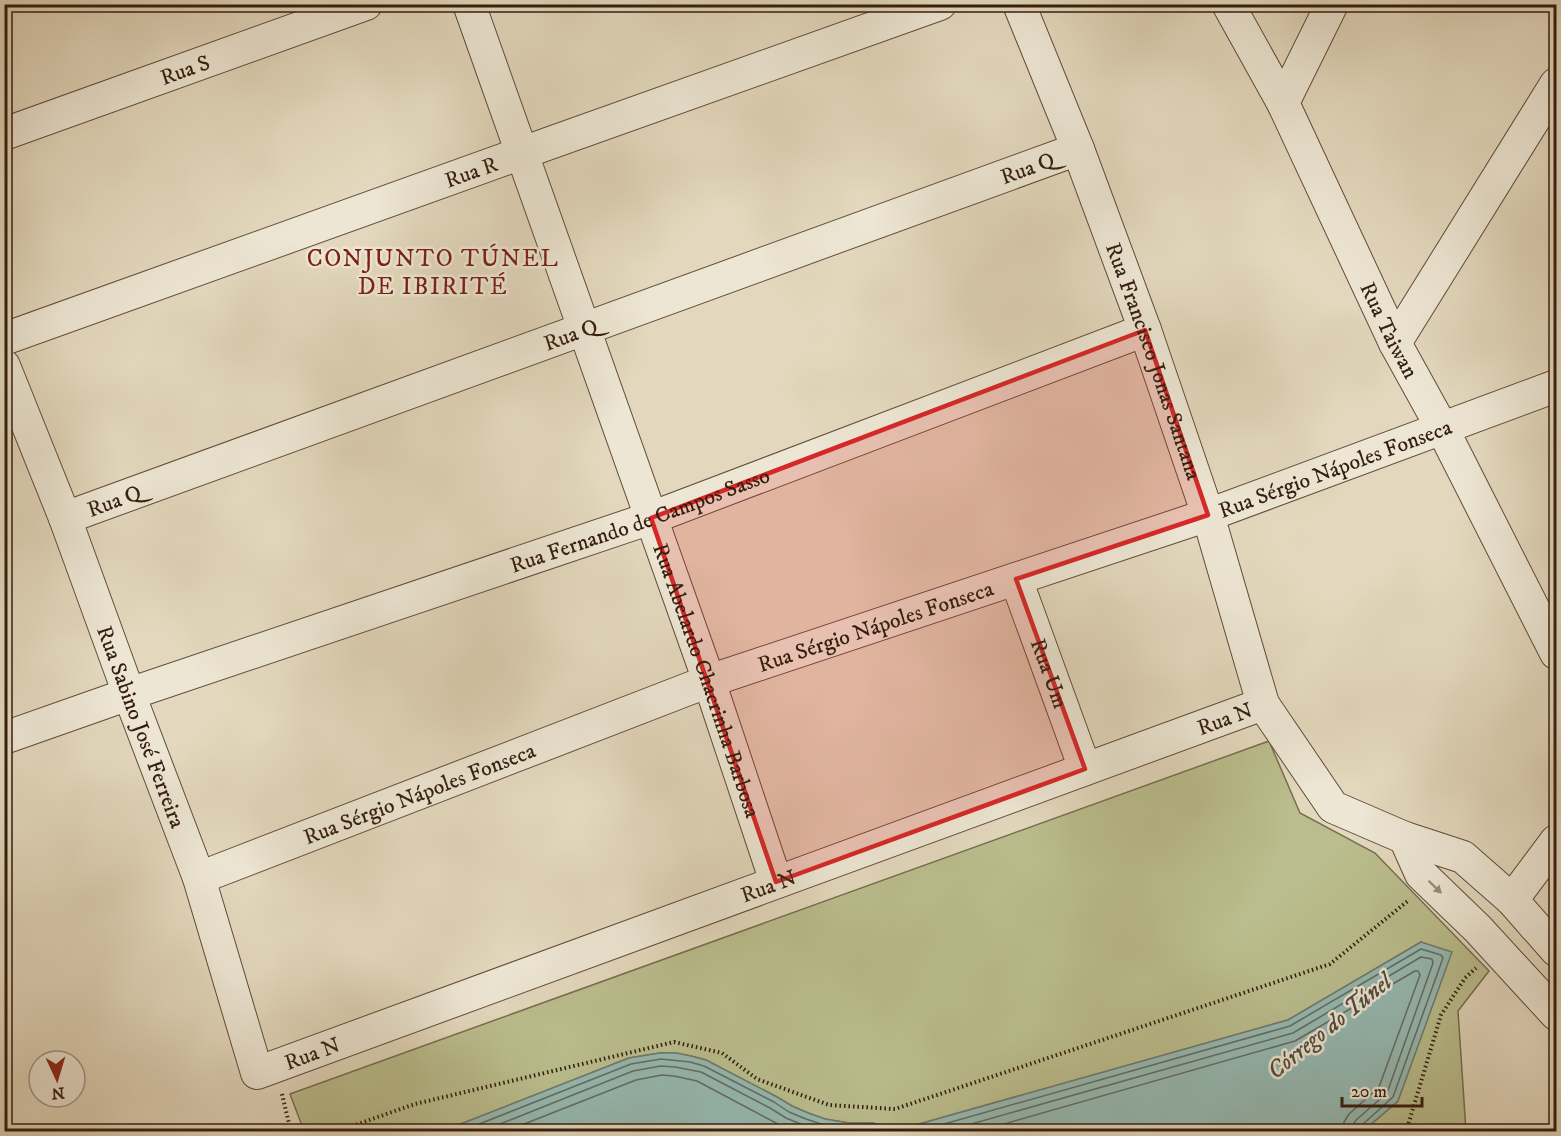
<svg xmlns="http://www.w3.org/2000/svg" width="1561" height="1136" viewBox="0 0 1561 1136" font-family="'IM FELL DW Pica',serif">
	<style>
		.green { fill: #babd8d; stroke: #776e4e; stroke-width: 1.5 }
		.water { fill: #95b9b2; stroke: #6e7b71; stroke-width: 1.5 }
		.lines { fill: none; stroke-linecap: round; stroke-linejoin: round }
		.shore { stroke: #646c60; stroke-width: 1.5 }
		.street-casing { stroke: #604c3a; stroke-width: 34 }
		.path { stroke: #341e0f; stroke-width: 4; stroke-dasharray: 1.5 3; stroke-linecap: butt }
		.street { stroke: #ede6d4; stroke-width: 32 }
		.oneway { fill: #9a8c7b }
		.marked { fill: #d62828; fill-opacity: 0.2; stroke: #d62828; stroke-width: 4.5; stroke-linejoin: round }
		.labels { text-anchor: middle; stroke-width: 5; stroke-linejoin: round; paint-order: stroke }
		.street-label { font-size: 22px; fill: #341e0f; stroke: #ede6d4 }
		.neighbourhood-label { font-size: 24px; letter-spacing: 1.5px; fill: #7a1f14; stroke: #ede6d4 }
		.water-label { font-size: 24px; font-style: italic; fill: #514c40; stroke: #ede6d4 }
	</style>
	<rect width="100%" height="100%" fill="#e3d8bd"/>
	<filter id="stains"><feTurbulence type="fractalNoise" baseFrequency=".00333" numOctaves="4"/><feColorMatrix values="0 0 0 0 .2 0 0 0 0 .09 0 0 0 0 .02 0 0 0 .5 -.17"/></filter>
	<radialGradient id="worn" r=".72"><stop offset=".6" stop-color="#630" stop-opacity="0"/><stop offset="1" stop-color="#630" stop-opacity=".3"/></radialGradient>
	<path class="green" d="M1269,741L1300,813L1375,853L1489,971L1458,1011L1466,1131H1363L1398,1101L1421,942L1288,1020L898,1130L873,1123H849L825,1119L808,1113L792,1106L777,1097L706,1060L691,1056L676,1053H660L629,1058L443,1131H304L290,1094Z"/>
	<path class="water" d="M1421,942L1452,952L1398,1101L1363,1131H443L629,1058L660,1053H676L691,1056L706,1060L777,1097L792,1106L808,1113L825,1119L849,1123H873L898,1130L1288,1020Z"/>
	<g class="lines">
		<path class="shore" d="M459,1132L631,1064L661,1059L690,1062L704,1066L774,1102L789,1112L806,1119L824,1125L848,1129H872L880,1132
			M480,1132L633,1071L661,1066L675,1067L701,1072L770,1108L786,1118L820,1132
			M504,1132L636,1080L662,1075L674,1076L697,1081L793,1132
			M916,1132L1290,1026L1421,949L1441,955L1443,958L1393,1097L1362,1125L1360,1132
			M943,1132L1293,1033L1421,957L1432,959L1433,963L1387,1093L1356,1120L1353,1125L1352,1132
			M976,1132L1295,1041L1415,971H1418L1420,975L1379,1087L1349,1114L1344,1122L1343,1132"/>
		<g class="street-casing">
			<g id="street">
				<path id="s1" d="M469,4L709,681L776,882"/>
				<path id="s2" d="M1019,4L1078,149L1145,330L1208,515L1263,704L1333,807L1405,838L1463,857L1512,900L1556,950"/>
				<path id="s3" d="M1228,4L1283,103L1395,343L1442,428L1556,653"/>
				<path d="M1283,103L1332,4"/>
				<path id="s4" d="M4,134L366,4"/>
				<path id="s5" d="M4,339L522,153L940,4"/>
				<path d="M1395,343L1556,84"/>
				<path id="s6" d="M4,366L65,518L129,694L199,878L257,1073L1263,704"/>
				<path id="s7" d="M65,518L1078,149"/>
				<path id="s8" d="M1016,579L1085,769"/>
				<path id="s9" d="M4,738L129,694L651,518L1145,330"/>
				<path d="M1405,838L1421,874L1478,929L1556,1014"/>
				<path id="s10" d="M199,878L709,681L1208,515L1556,386"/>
				<path d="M1512,900L1556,841"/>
			</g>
		</g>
		<path class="path" d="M282,1094L291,1132
			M335,1132L415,1104L674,1042L722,1053L757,1079L829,1105L895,1109L1330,964L1409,900
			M1406,1132L1441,1015L1465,978L1476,968"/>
		<use href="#street" class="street"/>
	</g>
	<defs><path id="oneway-solid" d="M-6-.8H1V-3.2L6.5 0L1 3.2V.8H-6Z" transform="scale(1.5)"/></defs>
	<use class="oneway" href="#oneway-solid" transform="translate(1435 887) rotate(44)"/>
	<path class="marked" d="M1145,330L1208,515L1016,579L1085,769L776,882L651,518Z"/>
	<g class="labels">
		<g class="street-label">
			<text dy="8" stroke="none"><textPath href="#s4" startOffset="192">Rua S</textPath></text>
			<text dy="8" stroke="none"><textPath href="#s7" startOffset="1024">Rua Q</textPath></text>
			<text dy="8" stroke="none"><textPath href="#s5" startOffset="496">Rua R</textPath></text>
			<text dy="8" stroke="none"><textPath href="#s3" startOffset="364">Rua Taiwan</textPath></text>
			<text dy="8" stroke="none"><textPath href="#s7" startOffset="538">Rua Q</textPath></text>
			<text dy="8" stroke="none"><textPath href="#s2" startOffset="382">Rua Francisco Jonas Santana</textPath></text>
			<text dy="8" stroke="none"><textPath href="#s10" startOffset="1208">Rua Sérgio Nápoles Fonseca</textPath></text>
			<text dy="8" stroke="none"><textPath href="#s7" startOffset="52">Rua Q</textPath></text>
			<text dy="8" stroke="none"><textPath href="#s9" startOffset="672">Rua Fernando de Campos Sasso</textPath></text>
			<text dy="8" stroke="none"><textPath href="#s10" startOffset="722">Rua Sérgio Nápoles Fonseca</textPath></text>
			<text dy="8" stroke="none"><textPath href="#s8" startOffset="100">Rua Um</textPath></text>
			<text dy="8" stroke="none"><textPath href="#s1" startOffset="717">Rua Abelardo Chacrinha Barbosa</textPath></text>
			<text dy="8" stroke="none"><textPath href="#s6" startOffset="1782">Rua N</textPath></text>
			<text dy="8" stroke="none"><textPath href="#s6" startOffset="386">Rua Sabino José Ferreira</textPath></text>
			<text dy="8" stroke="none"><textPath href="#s10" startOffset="236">Rua Sérgio Nápoles Fonseca</textPath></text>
			<text dy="8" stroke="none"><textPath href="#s6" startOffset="1296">Rua N</textPath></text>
			<text dy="8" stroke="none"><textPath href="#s6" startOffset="810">Rua N</textPath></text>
		</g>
		<g class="neighbourhood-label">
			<text x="433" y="266">CONJUNTO TÚNEL<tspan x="433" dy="28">DE IBIRITÉ</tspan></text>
		</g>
		<g class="water-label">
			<text transform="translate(1329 1026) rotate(-39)" y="8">Córrego do Túnel</text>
		</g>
	</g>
	<rect width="1561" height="1136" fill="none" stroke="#e3d8bd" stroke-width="24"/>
	<rect x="6" y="6" width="1549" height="1124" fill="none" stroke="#341e0f" stroke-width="3"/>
	<rect x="12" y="12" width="1537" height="1112" fill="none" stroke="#341e0f" stroke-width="1.5"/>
	<g transform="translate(57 1079) rotate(176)"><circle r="28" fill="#ede6d4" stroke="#a39685" stroke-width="1.5"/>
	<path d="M0-4.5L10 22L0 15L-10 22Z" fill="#8f2418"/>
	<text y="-9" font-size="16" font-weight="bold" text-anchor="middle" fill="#341e0f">N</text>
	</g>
	<path d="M1342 1097v9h80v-9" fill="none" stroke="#341e0f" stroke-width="3"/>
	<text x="1351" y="1097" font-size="18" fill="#341e0f" stroke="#ede6d4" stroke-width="4.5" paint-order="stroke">20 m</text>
	<rect width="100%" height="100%" filter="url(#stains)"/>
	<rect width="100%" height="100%" fill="url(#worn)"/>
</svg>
